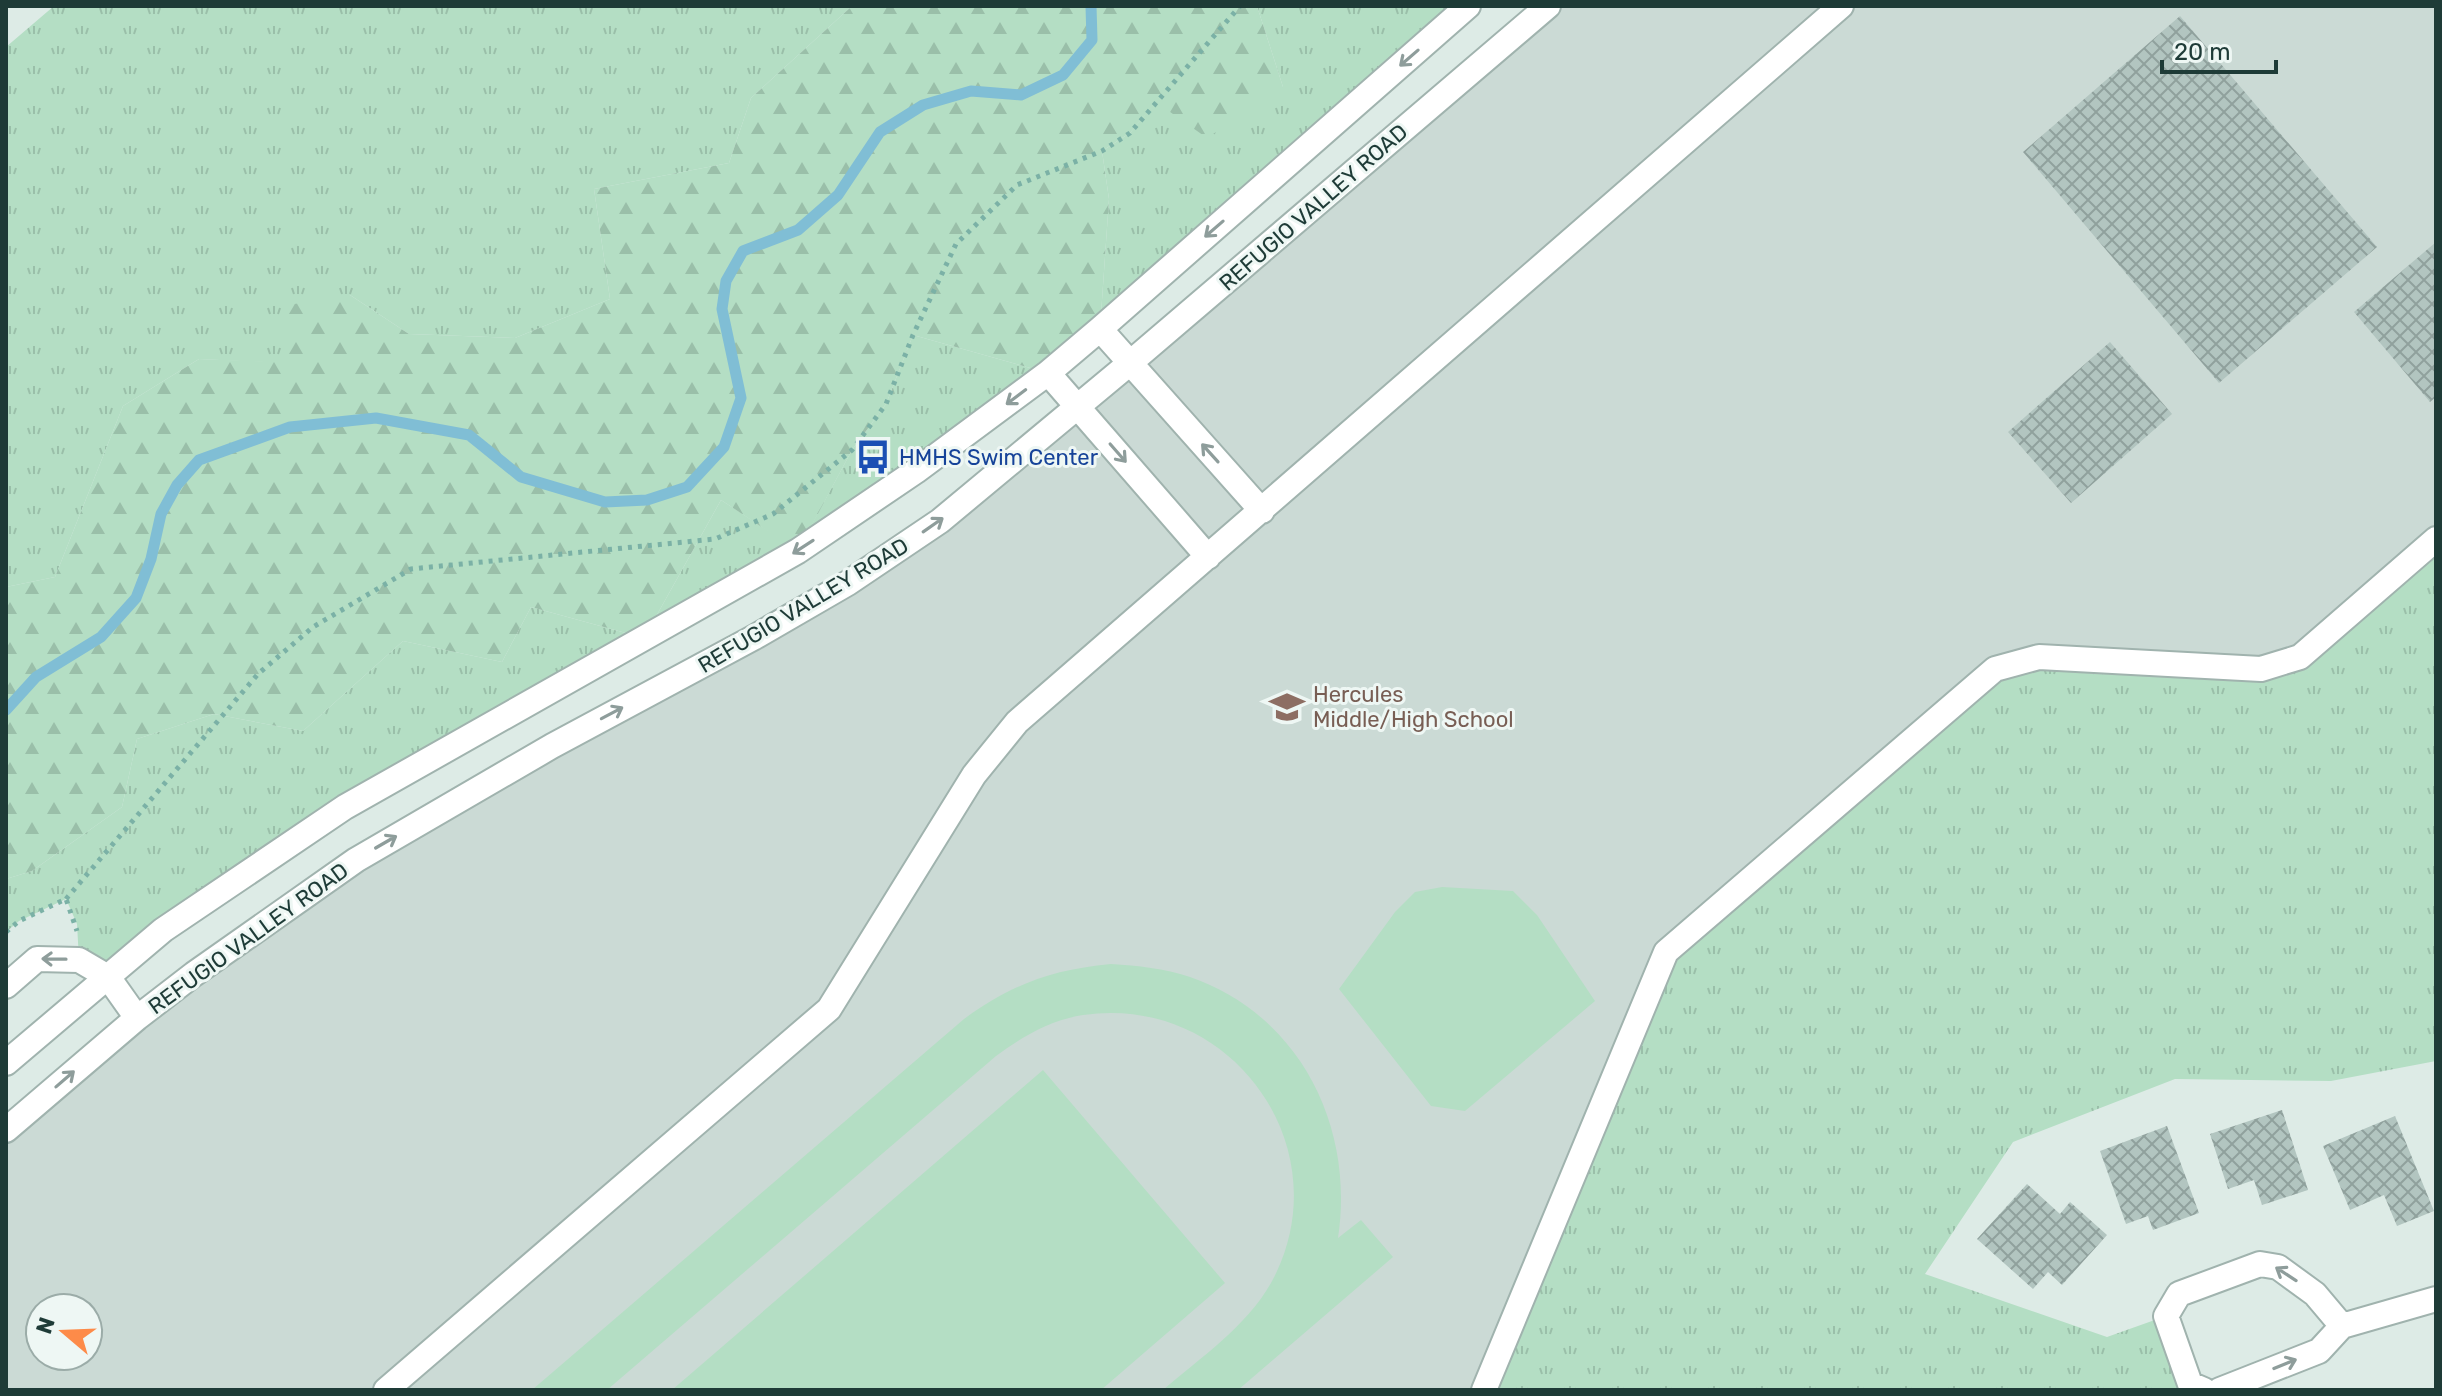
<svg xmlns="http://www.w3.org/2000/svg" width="2442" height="1396" viewBox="0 0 2442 1396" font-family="Rubik,sans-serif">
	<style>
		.built { fill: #cbdad5; fill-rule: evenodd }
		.grass { fill: url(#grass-tufts) }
		.forest { fill: url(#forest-firs) }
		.pitch { fill: #b4dec4 }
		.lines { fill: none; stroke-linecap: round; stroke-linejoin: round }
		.stream { stroke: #80bed5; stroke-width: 11 }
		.building { fill: url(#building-cross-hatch) }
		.minor-casing { stroke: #a0b3ae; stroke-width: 28 }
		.path { stroke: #7bb1a6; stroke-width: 5; stroke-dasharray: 4 6; stroke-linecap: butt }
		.minor { stroke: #fff; stroke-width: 24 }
		.oneway { stroke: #8e9d9b }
		.labels { text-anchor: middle; stroke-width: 6; stroke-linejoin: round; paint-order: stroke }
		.street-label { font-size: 22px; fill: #1e3b37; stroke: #eef7f4 }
		.transit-label { font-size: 22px; fill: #164399; stroke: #eef7f4; text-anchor: start }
		.education-label { font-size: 22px; fill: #785e54; stroke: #eef7f4; text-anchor: start }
	</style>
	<defs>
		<pattern id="grass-tufts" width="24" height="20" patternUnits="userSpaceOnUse" patternTransform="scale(2)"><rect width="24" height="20" fill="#b4dec4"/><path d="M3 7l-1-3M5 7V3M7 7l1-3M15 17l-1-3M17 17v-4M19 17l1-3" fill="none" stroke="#9abfa9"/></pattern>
		<pattern id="forest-firs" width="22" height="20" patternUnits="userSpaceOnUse" patternTransform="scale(2)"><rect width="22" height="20" fill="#b4dec4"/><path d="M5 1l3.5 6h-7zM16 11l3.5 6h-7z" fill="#9abfa9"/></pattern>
		<pattern id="building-cross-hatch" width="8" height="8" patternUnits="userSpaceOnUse" patternTransform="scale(2)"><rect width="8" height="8" fill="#b2c5c0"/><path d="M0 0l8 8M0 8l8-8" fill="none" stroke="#90a19d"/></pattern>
	</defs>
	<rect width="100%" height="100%" fill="#ddebe6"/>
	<path class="built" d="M1548,6H2436V539L1484,1390H6V1130L356,860L848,583ZM40,1308H88V1356H40Z"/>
	<path class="grass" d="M54,6H852L751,98L729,163L594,189L610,299L515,338L409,334L350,295L284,363L199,359L123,406L55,577L6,587V47Z
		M1257,6H1468L1100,329L1109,199L1102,151L1130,133L1156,101L1283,87Z
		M913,335L1048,373C966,434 884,498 797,551C567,692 313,800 108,977L79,960L77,924L66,899L19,921L6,932V879L32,871L122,807L137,739L214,714L303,731L403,641L502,662L531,607L644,638L721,500L798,550L852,450L886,404Z
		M2436,539V1061L2331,1081L2175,1079L2013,1142L1925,1274L2107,1337L2166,1316L2184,1390H1484L1666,952L1995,669L2039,657L2261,669L2300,657Z"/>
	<path class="forest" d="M852,6H1257L1283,87L1207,138L1156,102L1130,133L1102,151L1109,199L1100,329L1048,373L913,335L886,404L852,450L798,551L721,500L644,638L531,607L502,662L403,641L303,731L214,714L137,739L122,807L32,871L6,879V587L55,577L123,406L199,359L283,362L288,305L350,295L409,334L515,338L610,299L594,189L729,163L751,98Z"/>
	<path class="pitch" d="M1442,887L1513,891L1537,915L1595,1001L1465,1111L1431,1106L1339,989L1395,912L1415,892Z
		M1111,964C1138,966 1164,968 1190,977C1300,1015 1355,1127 1338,1238L1361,1220L1393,1257L1238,1390H1163C1200,1358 1246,1327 1271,1283C1344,1150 1232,993 1083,1015C1050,1020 1022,1037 996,1056L607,1390H532L964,1019C1013,984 1050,970 1111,964Z
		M1043,1070L1225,1283L1101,1390H672Z"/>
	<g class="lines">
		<path class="stream" d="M6,710L36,677L101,637L136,598L151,559L161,514L177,485L199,460L290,427L376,418L469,435L521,477L605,502L647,500L687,487L724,447L741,398L722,309L726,281L743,251L798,230L838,195L880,132L923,105L971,91L1021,95L1063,75L1092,40L1091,6"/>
	</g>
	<path class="building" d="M2180,16L2377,247L2219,383L2023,152Z
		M2436,242V397L2430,402L2354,312Z
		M2110,342L2172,414L2071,503L2008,432Z
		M2282,1110L2308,1190L2262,1205L2254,1180L2228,1189L2210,1134Z
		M2395,1116L2434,1211L2397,1226L2384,1195L2350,1210L2323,1146Z
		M2167,1126L2199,1213L2153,1230L2148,1216L2126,1224L2100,1151Z
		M2027,1184L2060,1214L2070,1202L2107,1235L2062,1285L2048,1272L2033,1289L1977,1239Z"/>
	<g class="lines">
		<g class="minor-casing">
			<path id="minor" d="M1100,329L1262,511
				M1048,373L1208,557
				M6,986L37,959L79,960L108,977L137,1018
				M6,1063L163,930L345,807L798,551L916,471L1048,373L1100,329L1468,6
				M6,1130L137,1018L194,974L356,860L552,746L753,638L848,583L940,521L1130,363L1548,6
				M386,1390L829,1009L974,775L1017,722L1841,6
				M1484,1390L1666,952L1995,669L2039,657L2261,669L2300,657L2436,539
				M2204,1390L2190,1384L2166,1316L2179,1294L2260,1264L2278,1267L2315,1294L2342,1326
				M2220,1390L2319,1351L2342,1326L2436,1299"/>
		</g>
		<path class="path" d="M66,899L258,674L313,627L411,569L715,539L773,514L852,450L886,404L913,335L956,244L1017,185L1102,151L1130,133L1240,6
			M6,932L19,921L66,899L77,931"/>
		<use href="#minor" class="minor"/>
	</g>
	<defs><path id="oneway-shaft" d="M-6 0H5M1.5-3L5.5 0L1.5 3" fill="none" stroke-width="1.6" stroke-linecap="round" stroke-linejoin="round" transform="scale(2)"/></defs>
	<g class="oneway">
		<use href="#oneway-shaft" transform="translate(1409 58) rotate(139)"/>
		<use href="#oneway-shaft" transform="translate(1214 229) rotate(139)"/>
		<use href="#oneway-shaft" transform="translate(1016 397) rotate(143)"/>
		<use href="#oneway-shaft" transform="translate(1118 453) rotate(49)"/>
		<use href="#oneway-shaft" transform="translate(1210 453) rotate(-132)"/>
		<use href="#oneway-shaft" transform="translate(933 525) rotate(-35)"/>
		<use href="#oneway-shaft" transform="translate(803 547) rotate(147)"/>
		<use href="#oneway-shaft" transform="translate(612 713) rotate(-28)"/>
		<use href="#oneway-shaft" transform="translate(386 842) rotate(-30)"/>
		<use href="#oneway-shaft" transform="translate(54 959) rotate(-179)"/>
		<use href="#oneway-shaft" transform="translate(65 1079) rotate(-41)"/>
		<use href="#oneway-shaft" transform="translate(2286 1274) rotate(-147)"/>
		<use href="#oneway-shaft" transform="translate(2285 1364) rotate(-22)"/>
	</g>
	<defs>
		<g id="bus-bare" transform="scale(2.76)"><path d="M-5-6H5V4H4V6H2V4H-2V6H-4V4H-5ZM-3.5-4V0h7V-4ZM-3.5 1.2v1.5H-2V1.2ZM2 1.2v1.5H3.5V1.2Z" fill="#1a4fb4" stroke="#eef7f4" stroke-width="2.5" paint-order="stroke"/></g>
		<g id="school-bare" transform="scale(2.76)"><path d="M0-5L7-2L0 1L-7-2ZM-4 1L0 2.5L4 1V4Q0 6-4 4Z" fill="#8d6e63" stroke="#eef7f4" stroke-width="2.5" paint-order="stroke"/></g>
	</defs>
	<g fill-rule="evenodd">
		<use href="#bus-bare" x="873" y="457"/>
		<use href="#school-bare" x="1287" y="707"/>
	</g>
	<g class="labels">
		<g class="street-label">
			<text transform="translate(1313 207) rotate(-41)" y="8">REFUGIO VALLEY ROAD</text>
			<text transform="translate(803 605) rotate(-31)" y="8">REFUGIO VALLEY ROAD</text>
			<text transform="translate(248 938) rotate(-36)" y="8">REFUGIO VALLEY ROAD</text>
		</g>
		<g class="transit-label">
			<text x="899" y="465">HMHS Swim Center</text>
		</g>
		<g class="education-label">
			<text x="1313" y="702">Hercules<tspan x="1313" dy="25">Middle/High School</tspan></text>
		</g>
	</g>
	<rect width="2442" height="1396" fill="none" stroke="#1e3b37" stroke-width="16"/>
	<g transform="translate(64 1332) rotate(289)"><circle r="38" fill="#eef7f4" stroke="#9baca8" stroke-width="2"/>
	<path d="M0-6L14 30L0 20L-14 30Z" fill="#fd8b49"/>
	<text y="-12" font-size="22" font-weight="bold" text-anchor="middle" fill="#1e3b37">N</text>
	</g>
	<path d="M2162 60v12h114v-12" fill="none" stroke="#1e3b37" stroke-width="4"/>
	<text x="2174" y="60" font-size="24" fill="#1e3b37" stroke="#eef7f4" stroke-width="6" paint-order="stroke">20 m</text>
</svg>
